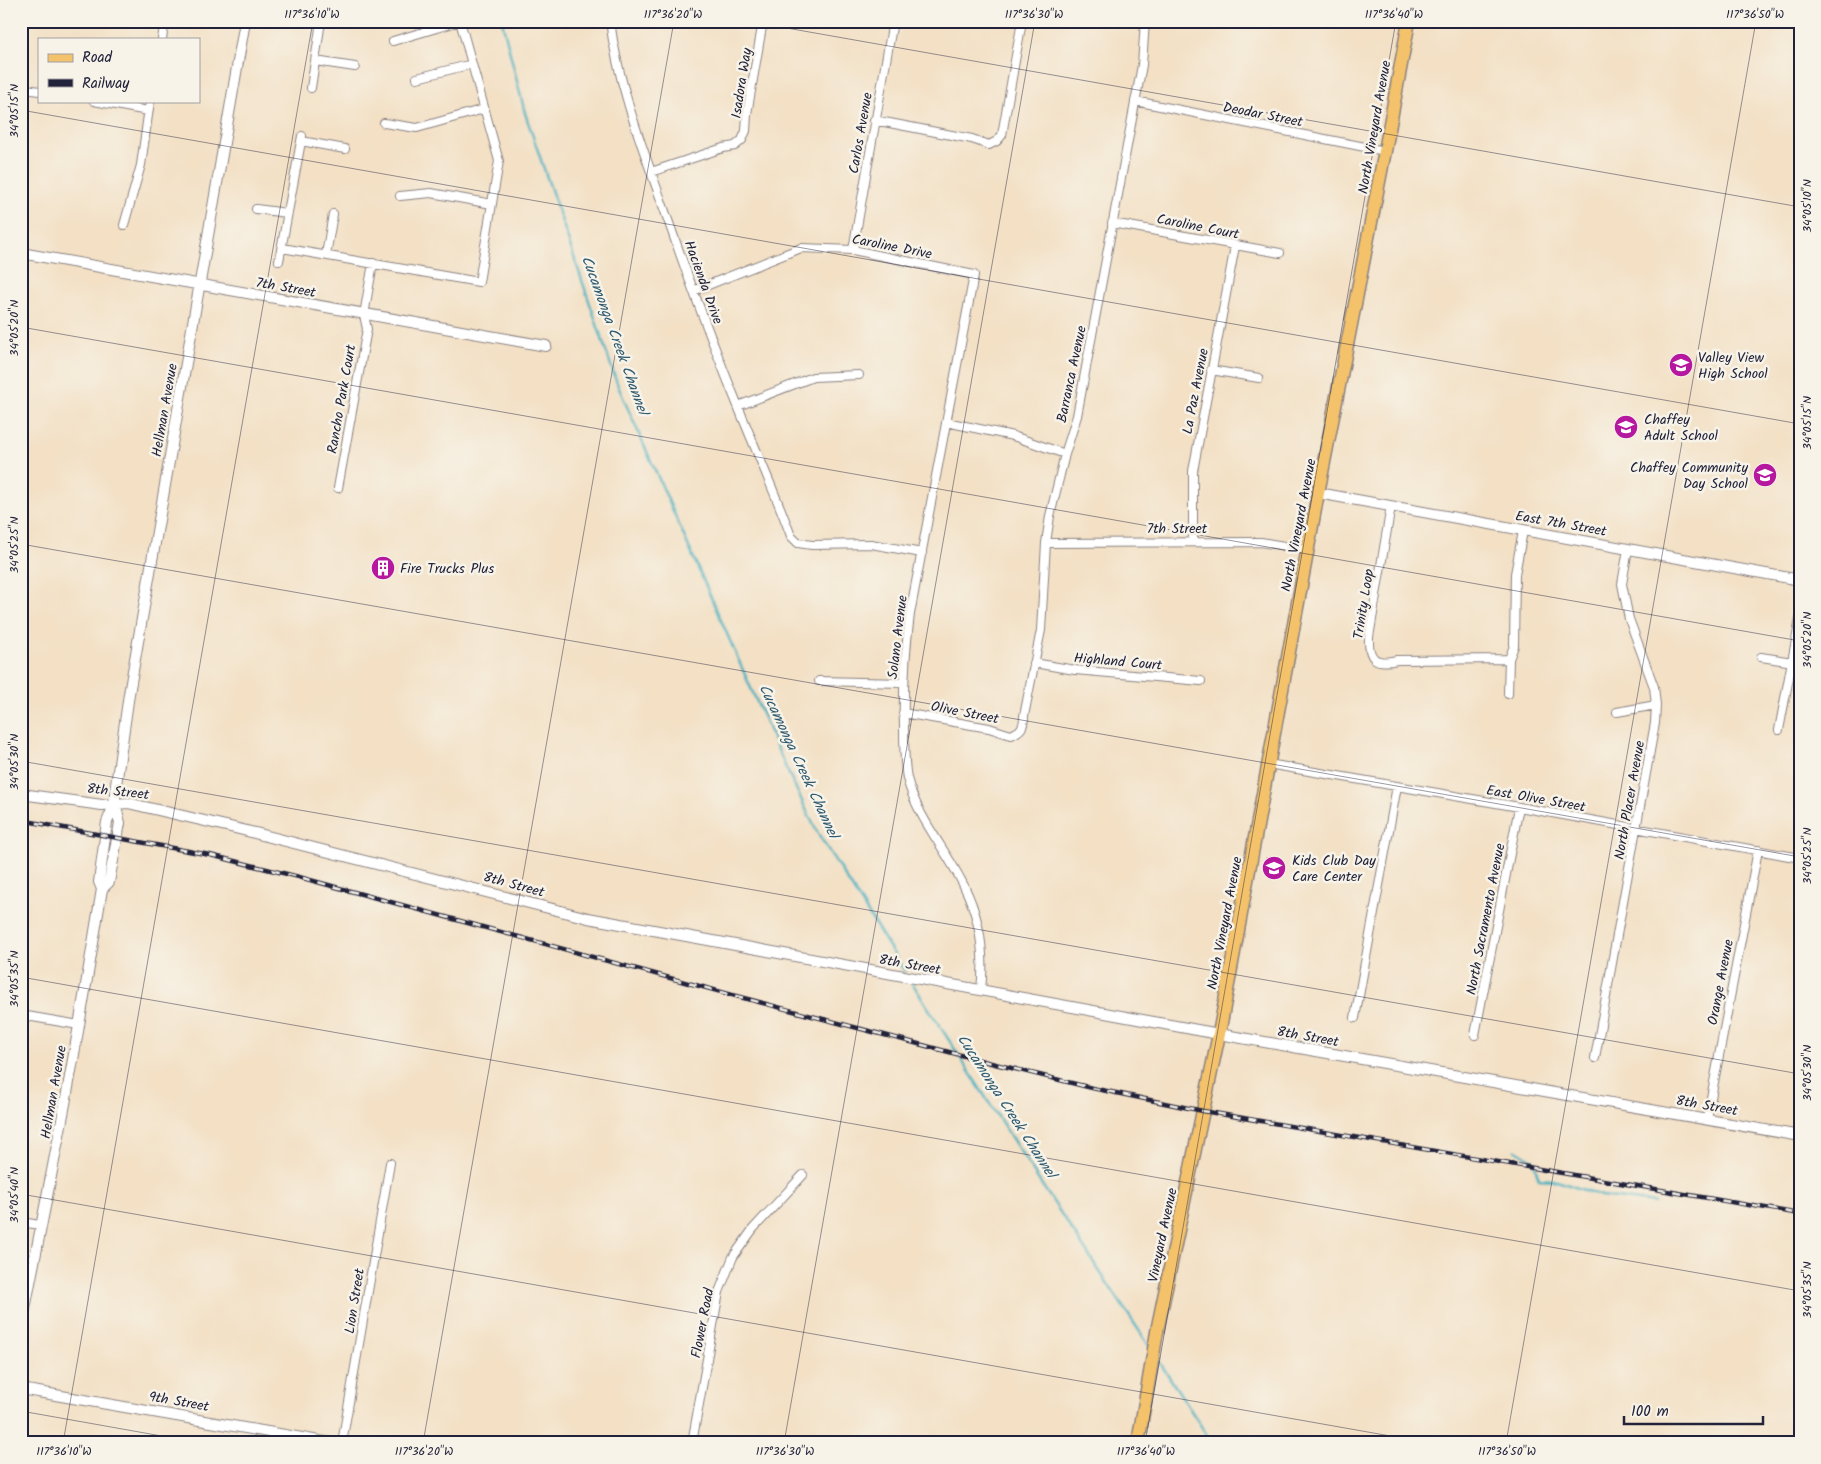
<svg xmlns="http://www.w3.org/2000/svg" width="1821" height="1464" viewBox="0 0 1821 1464" font-family="Kalam,sans-serif">
	<style>
		.lines { fill: none; stroke-linecap: round; stroke-linejoin: round }
		.stream { stroke: #42afbf; stroke-width: 2.5 }
		.minor-casing { stroke: #8a8180; stroke-width: 10 }
		.tertiary-casing { stroke: #8a8180; stroke-width: 12 }
		.primary-casing { stroke: #8a8180; stroke-width: 15 }
		.minor { stroke: #fff; stroke-width: 8 }
		.tertiary { stroke: #fff; stroke-width: 10 }
		.primary { stroke: #f4c26a; stroke-width: 12 }
		.rail-casing { stroke: #22223b; stroke-width: 4.5 }
		.rail { stroke: #f7f3e8; stroke-width: 2.5; stroke-dasharray: 8; stroke-linecap: butt }
		.ticks { fill: none; stroke: #22223b; stroke-width: 1; stroke-opacity: 0.45 }
		.labels { text-anchor: middle; stroke-width: 5; stroke-linejoin: round; paint-order: stroke }
		.street-label { font-size: 14px; fill: #22223b; stroke: #f7f3e8 }
		.poi-label { font-size: 14px; fill: #22223b; stroke: #f7f3e8; text-anchor: start }
		.water-label { font-size: 15px; font-style: italic; fill: #2f5a70; stroke: #f7f3e8 }
		.neatline { fill: none; stroke: #22223b; stroke-width: 2 }
		.ticks-label { font-size: 12px; text-anchor: middle; fill: #22223b }
	</style>
	<rect width="100%" height="100%" fill="#f7f3e8"/>
	<filter id="ink" filterUnits="userSpaceOnUse"><feTurbulence type="fractalNoise" baseFrequency=".02" numOctaves="2"/><feDisplacementMap in="SourceGraphic" scale="10" xChannelSelector="R" yChannelSelector="G"/><feConvolveMatrix kernelMatrix="1 2 1 2 8 2 1 2 1" color-interpolation-filters="sRGB"/></filter>
	<filter id="wash" filterUnits="userSpaceOnUse"><feTurbulence type="fractalNoise" baseFrequency=".0096" numOctaves="4" result="noise"/><feDisplacementMap in="SourceGraphic" scale="20" xChannelSelector="R" yChannelSelector="G"/><feGaussianBlur stdDeviation="1.12" result="paint"/><feColorMatrix in="noise" values="0 0 0 0 0 0 0 0 0 0 0 0 0 0 0 0 0 1.4 0 .05"/><feComposite in="paint" operator="in"/></filter>
	<g filter="url(#wash)">
		<rect width="100%" height="100%" fill="#f3e0c5"/>
		<g class="lines">
			<path class="stream" d="M502,21L525,113L618,386L786,768L817,832L905,972
				M911,981L1038,1179L1150,1347
				M1516,1150L1533,1160L1539,1179L1554,1180L1602,1196L1655,1203
				M1157,1358L1212,1443"/>
		</g>
	</g>
	<g filter="url(#ink)">
		<g class="lines">
			<g class="minor-casing">
				<path id="minor" d="M610,21C618,83 640,141 661,200C685,269 710,338 738,406C755,449 775,492 791,536L798,543L812,545L871,544L922,553
					M162,39L165,21
					M393,41L460,21
					M315,61L355,67
					M417,78L472,64
					M21,88L39,91
					M311,88L321,21
					M94,101L148,111
					M1135,101L1385,151
					M874,120L972,139L989,145L997,141L1002,135L1022,21
					M384,123L417,128L484,109
					M301,141L345,149
					M651,172L723,148L735,146L742,140L746,131L747,114L763,21
					M400,196L431,193L492,204
					M256,209L287,213
					M1112,223L1280,253
					M124,225L141,165L150,101
					M282,248L479,282L499,161L460,21
					M853,250L893,21
					M326,255L333,214
					M279,261L302,136
					M693,291L801,248L853,250L974,275L910,614C905,652 903,690 904,728C904,744 904,762 907,778C917,818 946,849 964,886C980,918 985,954 981,990
					M1211,370L1259,378
					M738,406L813,377L859,375
					M946,422L1013,436L1065,454
					M338,488L367,329L364,315L373,263
					M1391,506L1369,637C1368,659 1375,665 1397,660L1509,659
					M1193,542V471L1235,246
					M1046,543L1261,542L1308,550
					M1761,657L1793,662
					M1034,663L1075,670L1201,681
					M819,681L903,683
					M1508,694L1509,659L1514,646L1515,574L1523,531
					M1617,712L1656,705
					M903,713L989,728L1011,735C1021,731 1024,727 1024,716L1041,630L1046,543L1050,516L1065,454L1077,416L1142,65L1145,21
					M1779,730L1800,619
					M1268,764L1519,807L1800,858
					M21,1015L79,1025
					M1355,1018L1397,786
					M1475,1035L1519,807
					M1595,1058L1655,723L1656,705L1654,687L1629,619L1622,584L1628,549
					M1707,1119L1758,850
					M21,1222L40,1225
					M342,1443L390,1163
					M692,1443L719,1292L733,1257L753,1229L803,1175"/>
			</g>
			<g class="tertiary-casing">
				<path id="tertiary" d="M21,253L546,346
					M1318,493L1800,580
					M21,794L102,805L128,803L243,830L588,918L1219,1034L1800,1136
					M102,889L109,882L120,823L115,803V792L129,694L245,21
					M21,1329C34,1261 48,1193 61,1125C76,1047 89,968 102,889L99,882L107,822L115,803
					M21,1389L331,1443"/>
			</g>
			<g class="primary-casing">
				<path id="primary" d="M1138,1443L1158,1326L1219,1034L1318,493L1385,151L1409,21"/>
			</g>
			<use href="#minor" class="minor"/>
			<use href="#tertiary" class="tertiary"/>
			<use href="#primary" class="primary"/>
			<g class="rail-casing">
				<path id="rail" d="M21,820L210,855L299,877L736,996L987,1062L1092,1088L1203,1111L1800,1214"/>
			</g>
			<use href="#rail" class="rail"/>
		</g>
	</g>
	<path class="ticks" d="M747,21L1800,207M21,110L1800,424M21,327L1800,641M21,544L1800,857M21,761L1800,1074M21,977L1800,1291M21,1194L1430,1443M21,1411L201,1443M63,1443L313,21M423,1443L674,21M784,1443L1035,21M1145,1443L1396,21M1506,1443L1756,21"/>
	<defs>
		<g id="school-disc" transform="scale(1.25)"><circle r="9.5" fill="#b5179e" stroke="#f7f3e8"/><path d="M0-5L7-2L0 1L-7-2ZM-4 1L0 2.5L4 1V4Q0 6-4 4Z" fill="#fff"/></g>
		<g id="building-disc" transform="scale(1.25)"><circle r="9.5" fill="#b5179e" stroke="#f7f3e8"/><path d="M-4-6H4V6H1V3H-1V6H-4ZM-2.5-4.3h1.7v1.8h-1.7ZM.8-4.3h1.7v1.8H.8ZM-2.5-1h1.7V.8h-1.7ZM.8-1h1.7V.8H.8Z" fill="#fff"/></g>
	</defs>
	<g fill-rule="evenodd">
		<use href="#school-disc" x="1681" y="365"/>
		<use href="#school-disc" x="1626" y="427"/>
		<use href="#school-disc" x="1765" y="475"/>
		<use href="#building-disc" x="383" y="568"/>
		<use href="#school-disc" x="1274" y="868"/>
	</g>
	<g class="labels">
		<g class="street-label">
			<text transform="translate(741 83) rotate(-81)" y="5">Isadora Way</text>
			<text transform="translate(1263 114) rotate(11)" y="5">Deodar Street</text>
			<text transform="translate(1374 127) rotate(-80)" y="5">North Vineyard Avenue</text>
			<text transform="translate(860 133) rotate(-80)" y="5">Carlos Avenue</text>
			<text transform="translate(1198 226) rotate(11)" y="5">Caroline Court</text>
			<text transform="translate(892 246) rotate(11)" y="5">Caroline Drive</text>
			<text transform="translate(704 282) rotate(70)" y="5">Hacienda Drive</text>
			<text transform="translate(286 287) rotate(10)" y="5">7th Street</text>
			<text transform="translate(1071 374) rotate(-78)" y="5">Barranca Avenue</text>
			<text transform="translate(1195 391) rotate(-79)" y="5">La Paz Avenue</text>
			<text transform="translate(341 399) rotate(-80)" y="5">Rancho Park Court</text>
			<text transform="translate(164 410) rotate(-80)" y="5">Hellman Avenue</text>
			<text transform="translate(1561 523) rotate(10)" y="5">East 7th Street</text>
			<text transform="translate(1298 525) rotate(-79)" y="5">North Vineyard Avenue</text>
			<text x="1177" y="533">7th Street</text>
			<text transform="translate(1363 604) rotate(-81)" y="5">Trinity Loop</text>
			<text transform="translate(897 637) rotate(-83)" y="5">Solano Avenue</text>
			<text transform="translate(1118 661) rotate(5)" y="5">Highland Court</text>
			<text transform="translate(965 712) rotate(11)" y="5">Olive Street</text>
			<text transform="translate(118 791) rotate(6)" y="5">8th Street</text>
			<text transform="translate(1536 798) rotate(10)" y="5">East Olive Street</text>
			<text transform="translate(1629 800) rotate(-80)" y="5">North Placer Avenue</text>
			<text transform="translate(514 884) rotate(15)" y="5">8th Street</text>
			<text transform="translate(1485 919) rotate(-79)" y="5">North Sacramento Avenue</text>
			<text transform="translate(1224 923) rotate(-79)" y="5">North Vineyard Avenue</text>
			<text transform="translate(910 964) rotate(10)" y="5">8th Street</text>
			<text transform="translate(1720 982) rotate(-79)" y="5">Orange Avenue</text>
			<text transform="translate(1308 1036) rotate(10)" y="5">8th Street</text>
			<text transform="translate(53 1092) rotate(-80)" y="5">Hellman Avenue</text>
			<text transform="translate(1707 1105) rotate(10)" y="5">8th Street</text>
			<text transform="translate(1162 1235) rotate(-78)" y="5">Vineyard Avenue</text>
			<text transform="translate(354 1301) rotate(-81)" y="5">Lion Street</text>
			<text transform="translate(702 1323) rotate(-79)" y="5">Flower Road</text>
			<text transform="translate(179 1401) rotate(10)" y="5">9th Street</text>
		</g>
		<g class="poi-label">
			<text x="1698" y="362">Valley View<tspan x="1698" dy="16">High School</tspan></text>
			<text x="1644" y="424">Chaffey<tspan x="1644" dy="16">Adult School</tspan></text>
			<text x="1748" y="472" text-anchor="end">Chaffey Community<tspan x="1748" dy="16">Day School</tspan></text>
			<text x="400" y="573">Fire Trucks Plus</text>
			<text x="1292" y="865">Kids Club Day<tspan x="1292" dy="16">Care Center</tspan></text>
		</g>
		<g class="water-label">
			<text transform="translate(615 335) rotate(70)" y="5">Cucamonga Creek Channel</text>
			<text transform="translate(799 761) rotate(65)" y="5">Cucamonga Creek Channel</text>
			<text transform="translate(1007 1106) rotate(57)" y="5">Cucamonga Creek Channel</text>
		</g>
	</g>
	<rect width="1821" height="1464" fill="none" stroke="#f7f3e8" stroke-width="55"/>
	<rect x="38" y="38" width="162" height="65" fill="#f7f3e8" stroke="#a29fa3"/>
	<rect x="48" y="54" width="25" height="8" fill="#f4c26a" stroke="#a29fa3"/>
	<text x="82" y="62" font-size="15" fill="#22223b">Road</text>
	<rect x="48" y="79" width="25" height="8" fill="#22223b" stroke="#a29fa3"/>
	<text x="82" y="88" font-size="15" fill="#22223b">Railway</text>
	<path d="M1624 1416v8h139v-8" fill="none" stroke="#22223b" stroke-width="2.5"/>
	<text x="1631" y="1416" font-size="15" fill="#22223b" stroke="#f7f3e8" stroke-width="4" paint-order="stroke">100 m</text>
	<rect x="28" y="28" width="1766" height="1408" class="neatline"/>
	<g class="ticks-label">
		<text x="312" y="18">117°36'10"W</text>
		<text x="673" y="18">117°36'20"W</text>
		<text x="1034" y="18">117°36'30"W</text>
		<text x="1394" y="18">117°36'40"W</text>
		<text x="1755" y="18">117°36'50"W</text>
		<text transform="translate(14 111) rotate(-90)" y="4">34°05'15"N</text>
		<text transform="translate(1807 206) rotate(-90)" y="4">34°05'10"N</text>
		<text transform="translate(14 328) rotate(-90)" y="4">34°05'20"N</text>
		<text transform="translate(1807 423) rotate(-90)" y="4">34°05'15"N</text>
		<text transform="translate(14 545) rotate(-90)" y="4">34°05'25"N</text>
		<text transform="translate(1807 640) rotate(-90)" y="4">34°05'20"N</text>
		<text transform="translate(14 762) rotate(-90)" y="4">34°05'30"N</text>
		<text transform="translate(1807 856) rotate(-90)" y="4">34°05'25"N</text>
		<text transform="translate(14 979) rotate(-90)" y="4">34°05'35"N</text>
		<text transform="translate(1807 1073) rotate(-90)" y="4">34°05'30"N</text>
		<text transform="translate(14 1195) rotate(-90)" y="4">34°05'40"N</text>
		<text transform="translate(1807 1290) rotate(-90)" y="4">34°05'35"N</text>
		<text x="64" y="1455">117°36'10"W</text>
		<text x="424" y="1455">117°36'20"W</text>
		<text x="785" y="1455">117°36'30"W</text>
		<text x="1146" y="1455">117°36'40"W</text>
		<text x="1507" y="1455">117°36'50"W</text>
	</g>
</svg>
